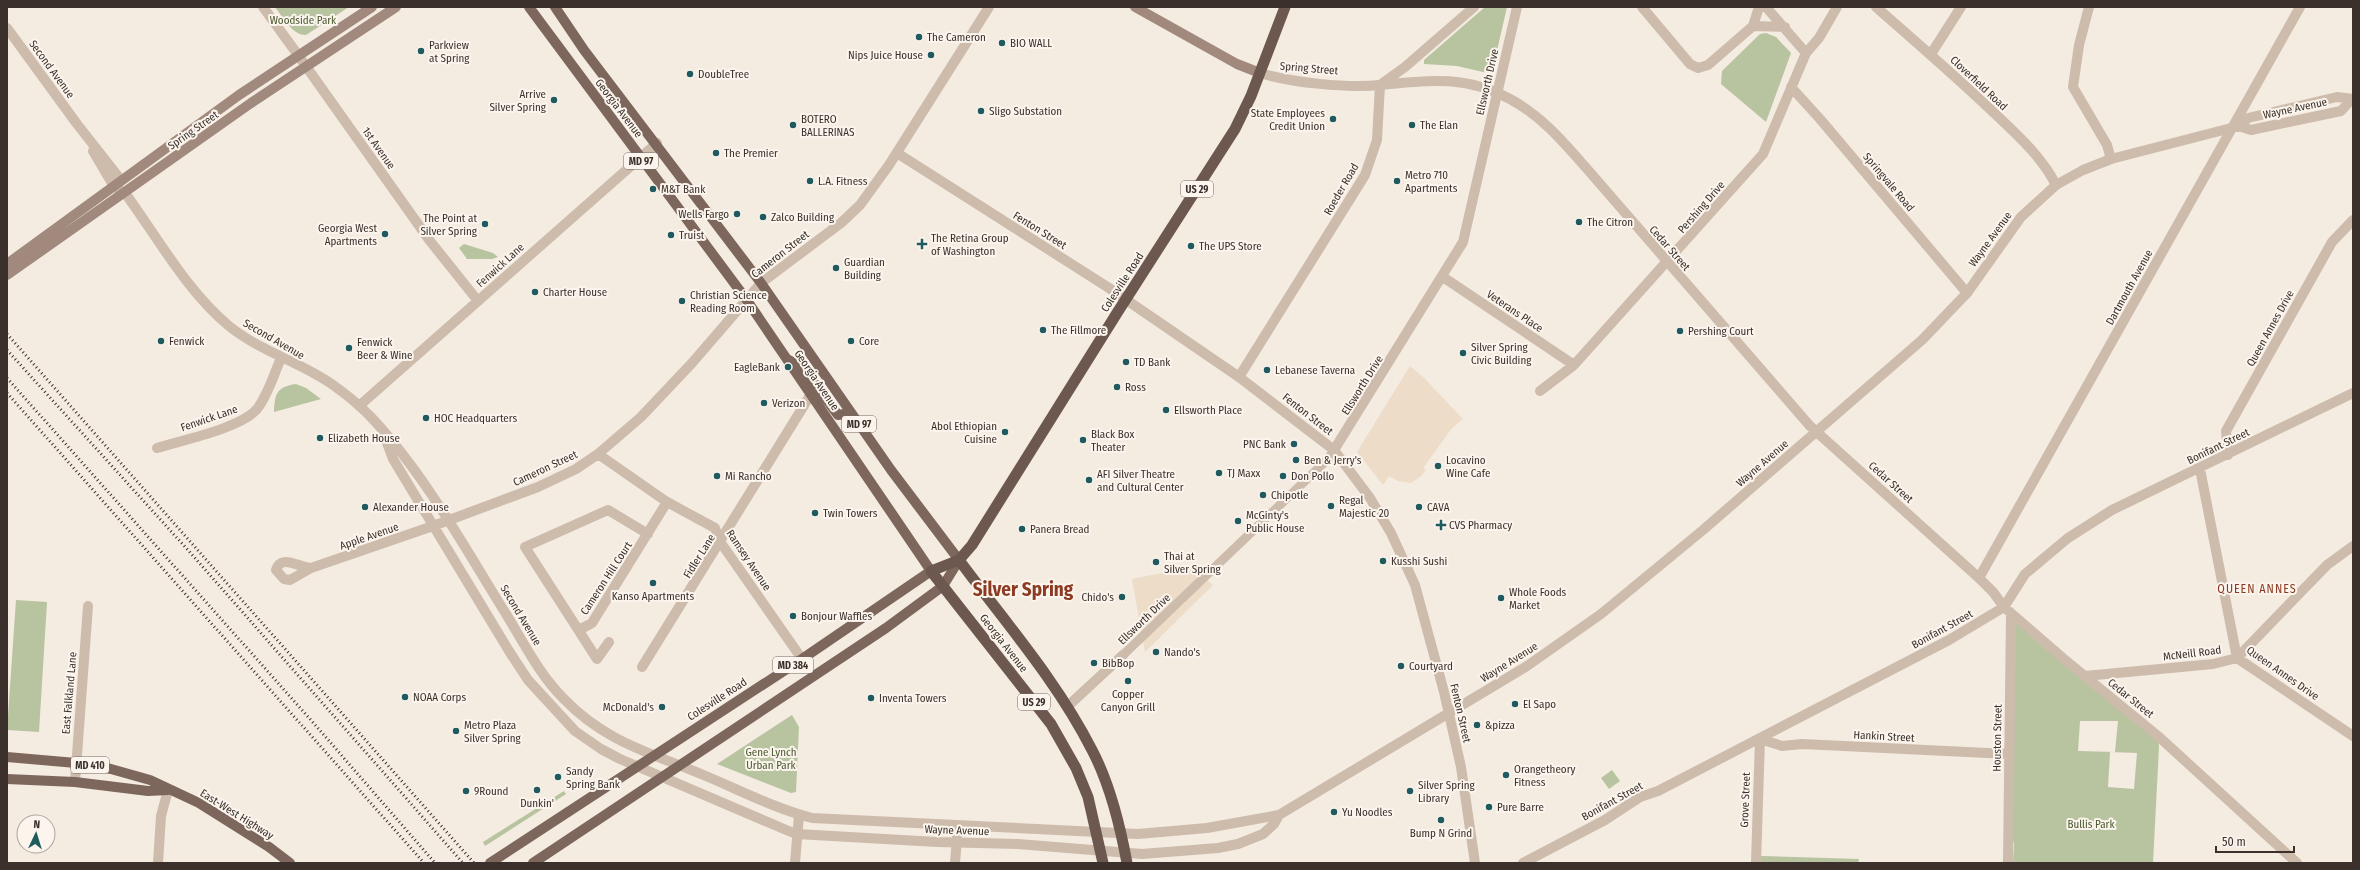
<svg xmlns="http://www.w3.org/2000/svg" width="2360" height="870" viewBox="0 0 2360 870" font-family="'Fira Sans Condensed',sans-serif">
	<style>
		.green { fill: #b8c4a0; fill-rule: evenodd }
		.plaza { fill: #ecdcc8 }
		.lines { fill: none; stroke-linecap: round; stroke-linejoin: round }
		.pedestrian { stroke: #cdbbac; stroke-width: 9 }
		.minor { stroke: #cdbbac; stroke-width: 10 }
		.tertiary { stroke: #cdbbac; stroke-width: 10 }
		.secondary { stroke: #a18a7d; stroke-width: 10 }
		.primary { stroke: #7d675c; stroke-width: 10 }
		.trunk { stroke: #6c584f; stroke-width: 11 }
		.rail { stroke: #3b302b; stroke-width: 3; stroke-dasharray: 1 3; stroke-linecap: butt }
		.poi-dot { fill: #1f5a5e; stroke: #fbf5ee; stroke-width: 1.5 }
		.labels { text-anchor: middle; stroke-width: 4; stroke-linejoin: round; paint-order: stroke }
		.shield { fill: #fbf5ee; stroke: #756b66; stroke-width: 1 }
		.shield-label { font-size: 10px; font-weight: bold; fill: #3b302b }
		.park-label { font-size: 11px; fill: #4a5a2e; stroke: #fbf5ee }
		.poi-label { font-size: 11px; fill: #3b302b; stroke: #fbf5ee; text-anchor: start }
		.street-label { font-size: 11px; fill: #3b302b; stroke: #fbf5ee }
		.neighbourhood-label { font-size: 12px; letter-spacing: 1px; fill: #8c3b22; stroke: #fbf5ee }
		.town-label { font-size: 19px; font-weight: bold; fill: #8c3b22; stroke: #fbf5ee }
	</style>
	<rect width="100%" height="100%" fill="#f4ebe1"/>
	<path class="green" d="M275,7H349L306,35C293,36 283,17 275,7Z
		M1485,7H1507L1493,68L1483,72L1457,66L1424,64V60Z
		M1766,33L1776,37L1791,53L1766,122L1721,84L1722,71L1760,34Z
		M464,244L493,253L498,257L492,259H467L459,248Z
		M296,384L306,388L321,399L274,412C275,394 276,387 296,384Z
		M16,600L47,602L39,732L7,730Z
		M2011,614L2158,736L2159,747L2153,863H2013L2014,844L2011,832ZM2080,721H2118L2115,752L2078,751ZM2110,752L2137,753L2134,789L2108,787Z
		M792,715L799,727L796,792L791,793L717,764Z
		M1612,770L1620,781L1609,789L1601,778Z
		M564,791L566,794L485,846L483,842Z
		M1761,856L1859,859L1858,863H1761Z"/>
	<path class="plaza" d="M1410,366L1424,378L1463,419L1452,428L1423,468L1426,470L1421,476L1411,483L1398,481L1389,476L1383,485L1357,452Z
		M1192,567L1213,585L1145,652L1132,579Z"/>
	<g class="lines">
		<path class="pedestrian" d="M1123,655L1328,459L1334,450"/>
		<path class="minor" d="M263,7L298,55
			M1642,7L1690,64L1698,68L1708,65L1753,26L1759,7
			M1766,7L1806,53
			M1876,7C1915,41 1953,74 1990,109C2014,132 2041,155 2056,185
			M2089,7L2079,45L2073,87L2107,145L2111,159
			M1753,26L1785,27
			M7,28L77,124L121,180
			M1931,54L1961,7
			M1791,87L1820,119L1967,293
			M93,151L113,185
			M1443,277L1574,365
			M1239,377L1365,175L1377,140L1380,85L1405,67L1474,7
			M1540,391L1574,365L1763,154L1806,53L1819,38L1837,7
			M157,448C183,440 241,428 257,409C268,395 274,374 281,358
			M1334,450L1463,242L1517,7
			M2228,455L2226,431L2332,242L2353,220
			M2200,469L2237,658L2353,736
			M311,568C300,568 281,553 276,570L284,579L290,580L311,568L433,526
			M1979,578L2300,7
			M579,630L592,623L667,502
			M609,642L597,659L525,547L608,510L648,534
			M642,667L811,394
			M2085,676L2213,664L2237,658L2327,565L2353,546
			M1068,706L1123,655
			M75,782L88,606
			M158,863L161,816L168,790
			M795,863L799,815
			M955,863L958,826
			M1756,863L1760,739L1782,746L1802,744L2008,754
			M2008,863L2011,614
			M2297,863L2158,736L2064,659L2004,607L2025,574L2068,538L2112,510L2353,393"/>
		<path class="tertiary" d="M298,55L430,241L478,301
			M1260,73C1293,83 1346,88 1380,85C1428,80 1466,75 1510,99C1542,116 1565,144 1588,170L1810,426L1979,578L1993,592L2004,607L1949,640L1658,791L1640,797L1605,820L1523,863
			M2239,126L2251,130L2341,111L2351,100
			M897,153L1109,288L1239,377L1334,450L1370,498L1391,533L1415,585L1444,692L1461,767L1475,863
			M116,188L125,193C158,238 186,290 229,326C261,352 301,362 333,385C346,394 359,405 370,416C424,473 465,548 506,614C524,643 539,674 563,698C604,741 648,752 701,774C738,789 773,808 812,818L1138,834L1207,828L1279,815L1527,666L1601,614L1703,530L1922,340L1967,293L2021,217L2056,185L2083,170L2111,159L2239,126L2248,118L2337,97L2353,99
			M359,406L657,143
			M384,435L393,459L509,651L528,680L575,731L601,749L620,759L791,832L797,834L937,842L1018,844L1142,854L1218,848L1238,844L1263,834L1274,824L1279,815
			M598,454L667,502L715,528L721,543L802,659
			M433,526L538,487L576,469L598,454L641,417L692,363L761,283L841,223L860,205L889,165L989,7"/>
		<path class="secondary" d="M1135,7L1237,64L1260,73
			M7,264L239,95L372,7
			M7,275L251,103L396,7"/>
		<path class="primary" d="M789,360L803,368L838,415L851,413
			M7,757L76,763L111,769L150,780L199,803L269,847L290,863
			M7,779L75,782L148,791L168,790
			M490,863L802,659L931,571L746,299L529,7
			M533,863L886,628L943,586L959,560L891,470L761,283L584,50L555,7"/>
		<path class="trunk" d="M959,560C1005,622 1057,681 1092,750C1110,784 1120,825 1127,863
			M1103,863L1088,797L1076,768L1051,724L931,571L959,560L972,545L1117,313L1235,129L1251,96L1285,7"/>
		<path class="rail" d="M7,334L474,863
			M7,350L187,549L463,863
			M7,378L310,719L435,863
			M7,393L424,863"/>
	</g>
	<g class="poi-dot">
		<circle cx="919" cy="37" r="4"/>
		<circle cx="1002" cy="43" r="4"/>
		<circle cx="421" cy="51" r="4"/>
		<circle cx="931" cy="55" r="4"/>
		<circle cx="690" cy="74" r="4"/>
		<circle cx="554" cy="100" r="4"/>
		<circle cx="981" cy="111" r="4"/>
		<circle cx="1333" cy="119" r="4"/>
		<circle cx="793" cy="125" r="4"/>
		<circle cx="1412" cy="125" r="4"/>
		<circle cx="716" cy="153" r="4"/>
		<circle cx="810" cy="181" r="4"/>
		<circle cx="1397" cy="181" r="4"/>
		<circle cx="653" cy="189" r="4"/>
		<circle cx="737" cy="214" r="4"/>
		<circle cx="763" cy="217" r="4"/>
		<circle cx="1579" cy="222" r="4"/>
		<circle cx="485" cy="224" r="4"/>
		<circle cx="385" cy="234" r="4"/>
		<circle cx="671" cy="235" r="4"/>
		<path d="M920 238h4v4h4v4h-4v4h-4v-4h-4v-4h4z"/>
		<circle cx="1191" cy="246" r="4"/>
		<circle cx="836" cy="268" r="4"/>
		<circle cx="535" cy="292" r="4"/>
		<circle cx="682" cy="301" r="4"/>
		<circle cx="1043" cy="330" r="4"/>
		<circle cx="1680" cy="331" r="4"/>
		<circle cx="161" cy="341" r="4"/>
		<circle cx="851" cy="341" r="4"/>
		<circle cx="349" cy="348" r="4"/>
		<circle cx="1463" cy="353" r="4"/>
		<circle cx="1126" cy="362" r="4"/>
		<circle cx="788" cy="367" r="4"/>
		<circle cx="1267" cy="370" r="4"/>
		<circle cx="1117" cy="387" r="4"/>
		<circle cx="764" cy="403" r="4"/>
		<circle cx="1166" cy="410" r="4"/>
		<circle cx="426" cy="418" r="4"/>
		<circle cx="1005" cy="432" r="4"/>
		<circle cx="320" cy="438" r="4"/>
		<circle cx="1083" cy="440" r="4"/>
		<circle cx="1294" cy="444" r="4"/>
		<circle cx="1296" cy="460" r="4"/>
		<circle cx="1438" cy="466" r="4"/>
		<circle cx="1219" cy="473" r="4"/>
		<circle cx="717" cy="476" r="4"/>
		<circle cx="1283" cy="476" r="4"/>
		<circle cx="1089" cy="480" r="4"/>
		<circle cx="1263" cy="495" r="4"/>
		<circle cx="1331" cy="506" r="4"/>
		<circle cx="365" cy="507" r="4"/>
		<circle cx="1419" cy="507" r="4"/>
		<circle cx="815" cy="513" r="4"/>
		<circle cx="1238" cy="521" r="4"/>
		<path d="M1439 519h4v4h4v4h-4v4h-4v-4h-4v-4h4z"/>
		<circle cx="1022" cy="529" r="4"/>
		<circle cx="1383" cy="561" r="4"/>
		<circle cx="1156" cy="562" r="4"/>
		<circle cx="653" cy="583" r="4"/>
		<circle cx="1122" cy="597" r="4"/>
		<circle cx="1501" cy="598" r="4"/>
		<circle cx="793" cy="616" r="4"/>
		<circle cx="1156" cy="652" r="4"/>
		<circle cx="1094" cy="663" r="4"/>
		<circle cx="1401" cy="666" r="4"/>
		<circle cx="1128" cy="681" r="4"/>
		<circle cx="405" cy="697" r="4"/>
		<circle cx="871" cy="698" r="4"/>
		<circle cx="1515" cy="704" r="4"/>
		<circle cx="662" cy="707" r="4"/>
		<circle cx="1477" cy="725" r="4"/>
		<circle cx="456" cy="731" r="4"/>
		<circle cx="1506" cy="775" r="4"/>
		<circle cx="558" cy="777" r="4"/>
		<circle cx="537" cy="790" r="4"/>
		<circle cx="466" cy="791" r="4"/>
		<circle cx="1410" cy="791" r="4"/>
		<circle cx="1489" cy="807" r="4"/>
		<circle cx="1334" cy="812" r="4"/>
		<circle cx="1441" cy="820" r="4"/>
	</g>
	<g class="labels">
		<g class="shield">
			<rect x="624" y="153" width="34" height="16" rx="3"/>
			<rect x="1181" y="181" width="32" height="16" rx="3"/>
			<rect x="842" y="416" width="34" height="16" rx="3"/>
			<rect x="773" y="657" width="40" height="16" rx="3"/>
			<rect x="1018" y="694" width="32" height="16" rx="3"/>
			<rect x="71" y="757" width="38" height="16" rx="3"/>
		</g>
		<g class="shield-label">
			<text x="641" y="165">MD 97</text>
			<text x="1197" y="193">US 29</text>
			<text x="859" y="428">MD 97</text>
			<text x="793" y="669">MD 384</text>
			<text x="1034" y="706">US 29</text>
			<text x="90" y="769">MD 410</text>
		</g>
		<g class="park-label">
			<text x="303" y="24">Woodside Park</text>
			<text x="771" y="756">Gene Lynch<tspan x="771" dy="13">Urban Park</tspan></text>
			<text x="2091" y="828">Bullis Park</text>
		</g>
		<g class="poi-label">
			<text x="927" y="41">The Cameron</text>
			<text x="1010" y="47">BIO WALL</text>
			<text x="429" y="49">Parkview<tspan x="429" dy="13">at Spring</tspan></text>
			<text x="923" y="59" text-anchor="end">Nips Juice House</text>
			<text x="698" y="78">DoubleTree</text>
			<text x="546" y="98" text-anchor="end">Arrive<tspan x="546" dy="13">Silver Spring</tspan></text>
			<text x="989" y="115">Sligo Substation</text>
			<text x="1325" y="117" text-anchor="end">State Employees<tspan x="1325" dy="13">Credit Union</tspan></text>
			<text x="801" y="123">BOTERO<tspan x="801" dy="13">BALLERINAS</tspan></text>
			<text x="1420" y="129">The Elan</text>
			<text x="724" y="157">The Premier</text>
			<text x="1405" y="179">Metro 710<tspan x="1405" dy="13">Apartments</tspan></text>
			<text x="818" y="185">L.A. Fitness</text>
			<text x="661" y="193">M&amp;T Bank</text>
			<text x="729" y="218" text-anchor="end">Wells Fargo</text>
			<text x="771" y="221">Zalco Building</text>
			<text x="477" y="222" text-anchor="end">The Point at<tspan x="477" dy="13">Silver Spring</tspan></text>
			<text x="1587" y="226">The Citron</text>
			<text x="377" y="232" text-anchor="end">Georgia West<tspan x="377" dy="13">Apartments</tspan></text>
			<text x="679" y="239">Truist</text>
			<text x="931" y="242">The Retina Group<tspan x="931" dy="13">of Washington</tspan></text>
			<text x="1199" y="250">The UPS Store</text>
			<text x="844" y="266">Guardian<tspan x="844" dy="13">Building</tspan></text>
			<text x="543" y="296">Charter House</text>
			<text x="690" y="299">Christian Science<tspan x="690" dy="13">Reading Room</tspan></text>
			<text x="1051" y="334">The Fillmore</text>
			<text x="1688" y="335">Pershing Court</text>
			<text x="169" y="345">Fenwick</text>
			<text x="859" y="345">Core</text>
			<text x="357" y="346">Fenwick<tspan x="357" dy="13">Beer &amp; Wine</tspan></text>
			<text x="1471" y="351">Silver Spring<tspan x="1471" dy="13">Civic Building</tspan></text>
			<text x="1134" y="366">TD Bank</text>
			<text x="780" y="371" text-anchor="end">EagleBank</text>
			<text x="1275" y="374">Lebanese Taverna</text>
			<text x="1125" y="391">Ross</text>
			<text x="772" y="407">Verizon</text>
			<text x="1174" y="414">Ellsworth Place</text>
			<text x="434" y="422">HOC Headquarters</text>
			<text x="997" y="430" text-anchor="end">Abol Ethiopian<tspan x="997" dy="13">Cuisine</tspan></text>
			<text x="1091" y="438">Black Box<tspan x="1091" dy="13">Theater</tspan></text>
			<text x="328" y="442">Elizabeth House</text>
			<text x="1286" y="448" text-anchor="end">PNC Bank</text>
			<text x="1304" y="464">Ben &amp; Jerry's</text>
			<text x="1446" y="464">Locavino<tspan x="1446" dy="13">Wine Cafe</tspan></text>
			<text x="1227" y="477">TJ Maxx</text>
			<text x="1097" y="478">AFI Silver Theatre<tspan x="1097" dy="13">and Cultural Center</tspan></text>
			<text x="725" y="480">Mi Rancho</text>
			<text x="1291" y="480">Don Pollo</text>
			<text x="1271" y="499">Chipotle</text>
			<text x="1339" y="504">Regal<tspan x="1339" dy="13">Majestic 20</tspan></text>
			<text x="373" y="511">Alexander House</text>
			<text x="1427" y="511">CAVA</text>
			<text x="823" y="517">Twin Towers</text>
			<text x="1246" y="519">McGinty's<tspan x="1246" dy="13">Public House</tspan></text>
			<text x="1449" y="529">CVS Pharmacy</text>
			<text x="1030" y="533">Panera Bread</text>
			<text x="1164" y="560">Thai at<tspan x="1164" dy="13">Silver Spring</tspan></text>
			<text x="1391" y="565">Kusshi Sushi</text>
			<text x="1509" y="596">Whole Foods<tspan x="1509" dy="13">Market</tspan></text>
			<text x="653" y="600" text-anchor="middle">Kanso Apartments</text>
			<text x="1114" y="601" text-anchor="end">Chido's</text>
			<text x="801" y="620">Bonjour Waffles</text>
			<text x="1164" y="656">Nando's</text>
			<text x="1102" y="667">BibBop</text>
			<text x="1409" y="670">Courtyard</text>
			<text x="1128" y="698" text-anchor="middle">Copper<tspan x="1128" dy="13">Canyon Grill</tspan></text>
			<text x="413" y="701">NOAA Corps</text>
			<text x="879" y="702">Inventa Towers</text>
			<text x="1523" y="708">El Sapo</text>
			<text x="654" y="711" text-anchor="end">McDonald's</text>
			<text x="464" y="729">Metro Plaza<tspan x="464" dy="13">Silver Spring</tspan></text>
			<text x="1485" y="729">&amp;pizza</text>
			<text x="1514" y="773">Orangetheory<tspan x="1514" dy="13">Fitness</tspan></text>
			<text x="566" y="775">Sandy<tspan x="566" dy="13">Spring Bank</tspan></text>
			<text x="1418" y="789">Silver Spring<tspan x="1418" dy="13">Library</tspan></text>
			<text x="474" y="795">9Round</text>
			<text x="537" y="807" text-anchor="middle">Dunkin'</text>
			<text x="1497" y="811">Pure Barre</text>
			<text x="1342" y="816">Yu Noodles</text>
			<text x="1441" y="837" text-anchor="middle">Bump N Grind</text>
		</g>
		<g class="street-label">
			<text transform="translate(1309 68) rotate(5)" y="4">Spring Street</text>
			<text transform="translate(52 69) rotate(54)" y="4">Second Avenue</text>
			<text transform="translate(1487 82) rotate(-77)" y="4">Ellsworth Drive</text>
			<text transform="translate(1979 83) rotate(43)" y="4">Cloverfield Road</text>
			<text transform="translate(619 108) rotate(53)" y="4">Georgia Avenue</text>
			<text transform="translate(2295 108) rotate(-12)" y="4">Wayne Avenue</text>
			<text transform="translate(193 130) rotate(-35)" y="4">Spring Street</text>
			<text transform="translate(379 148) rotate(55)" y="4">1st Avenue</text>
			<text transform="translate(1889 182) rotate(50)" y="4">Springvale Road</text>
			<text transform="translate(1341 189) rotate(-60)" y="4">Roeder Road</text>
			<text transform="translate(1701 207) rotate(-49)" y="4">Pershing Drive</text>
			<text transform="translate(1040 230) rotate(32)" y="4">Fenton Street</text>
			<text transform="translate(1990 239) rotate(-54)" y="4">Wayne Avenue</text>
			<text transform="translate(1670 248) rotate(49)" y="4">Cedar Street</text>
			<text transform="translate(780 254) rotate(-38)" y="4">Cameron Street</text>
			<text transform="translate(500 265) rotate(-42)" y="4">Fenwick Lane</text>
			<text transform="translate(1122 282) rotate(-57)" y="4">Colesville Road</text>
			<text transform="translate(2129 287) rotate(-61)" y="4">Dartmouth Avenue</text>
			<text transform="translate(1515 311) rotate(34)" y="4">Veterans Place</text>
			<text transform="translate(2270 328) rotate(-61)" y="4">Queen Annes Drive</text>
			<text transform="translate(274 339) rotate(30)" y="4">Second Avenue</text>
			<text transform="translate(817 380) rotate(56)" y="4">Georgia Avenue</text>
			<text transform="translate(1362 385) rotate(-58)" y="4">Ellsworth Drive</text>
			<text transform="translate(1308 414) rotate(38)" y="4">Fenton Street</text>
			<text transform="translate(209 418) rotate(-19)" y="4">Fenwick Lane</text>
			<text transform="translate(2218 446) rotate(-26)" y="4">Bonifant Street</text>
			<text transform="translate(1762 463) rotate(-41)" y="4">Wayne Avenue</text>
			<text transform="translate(545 468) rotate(-25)" y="4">Cameron Street</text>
			<text transform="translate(1891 482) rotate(42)" y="4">Cedar Street</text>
			<text transform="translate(369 536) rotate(-19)" y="4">Apple Avenue</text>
			<text transform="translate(699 556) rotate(-58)" y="4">Fidler Lane</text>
			<text transform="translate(749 560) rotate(56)" y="4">Ramsey Avenue</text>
			<text transform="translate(606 578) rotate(-57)" y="4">Cameron Hill Court</text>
			<text transform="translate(521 615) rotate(59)" y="4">Second Avenue</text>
			<text transform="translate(1144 619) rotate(-44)" y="4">Ellsworth Drive</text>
			<text transform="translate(1942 629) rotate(-29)" y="4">Bonifant Street</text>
			<text transform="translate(1004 643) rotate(52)" y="4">Georgia Avenue</text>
			<text transform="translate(2192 653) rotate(-7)" y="4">McNeill Road</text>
			<text transform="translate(1509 662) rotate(-32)" y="4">Wayne Avenue</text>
			<text transform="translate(2283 673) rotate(35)" y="4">Queen Annes Drive</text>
			<text transform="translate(69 693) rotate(-85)" y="4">East Falkland Lane</text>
			<text transform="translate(2131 698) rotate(39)" y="4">Cedar Street</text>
			<text transform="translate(717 699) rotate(-33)" y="4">Colesville Road</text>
			<text transform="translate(1461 713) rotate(77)" y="4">Fenton Street</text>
			<text transform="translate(1884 736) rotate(3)" y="4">Hankin Street</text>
			<text transform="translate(1997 738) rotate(-89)" y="4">Houston Street</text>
			<text transform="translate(1745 800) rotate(-88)" y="4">Grove Street</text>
			<text transform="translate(1612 801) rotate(-29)" y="4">Bonifant Street</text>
			<text transform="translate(237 814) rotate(32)" y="4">East-West Highway</text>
			<text transform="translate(957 830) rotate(2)" y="4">Wayne Avenue</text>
		</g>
		<g class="neighbourhood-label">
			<text x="2257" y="593">QUEEN ANNES</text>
		</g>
		<g class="town-label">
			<text x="1023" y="596">Silver Spring</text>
		</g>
	</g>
	<rect width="2360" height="870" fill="none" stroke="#3b302b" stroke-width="16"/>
	<g transform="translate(36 834) rotate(4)"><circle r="19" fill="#fbf5ee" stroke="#aea6a0"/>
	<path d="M0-3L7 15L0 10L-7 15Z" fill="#1f5a5e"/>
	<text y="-6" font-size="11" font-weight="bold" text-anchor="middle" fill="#3b302b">N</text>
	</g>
	<path d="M2216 846v6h78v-6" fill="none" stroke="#3b302b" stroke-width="2"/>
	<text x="2222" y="846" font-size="12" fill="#3b302b" stroke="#fbf5ee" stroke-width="3" paint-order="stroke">50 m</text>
</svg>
